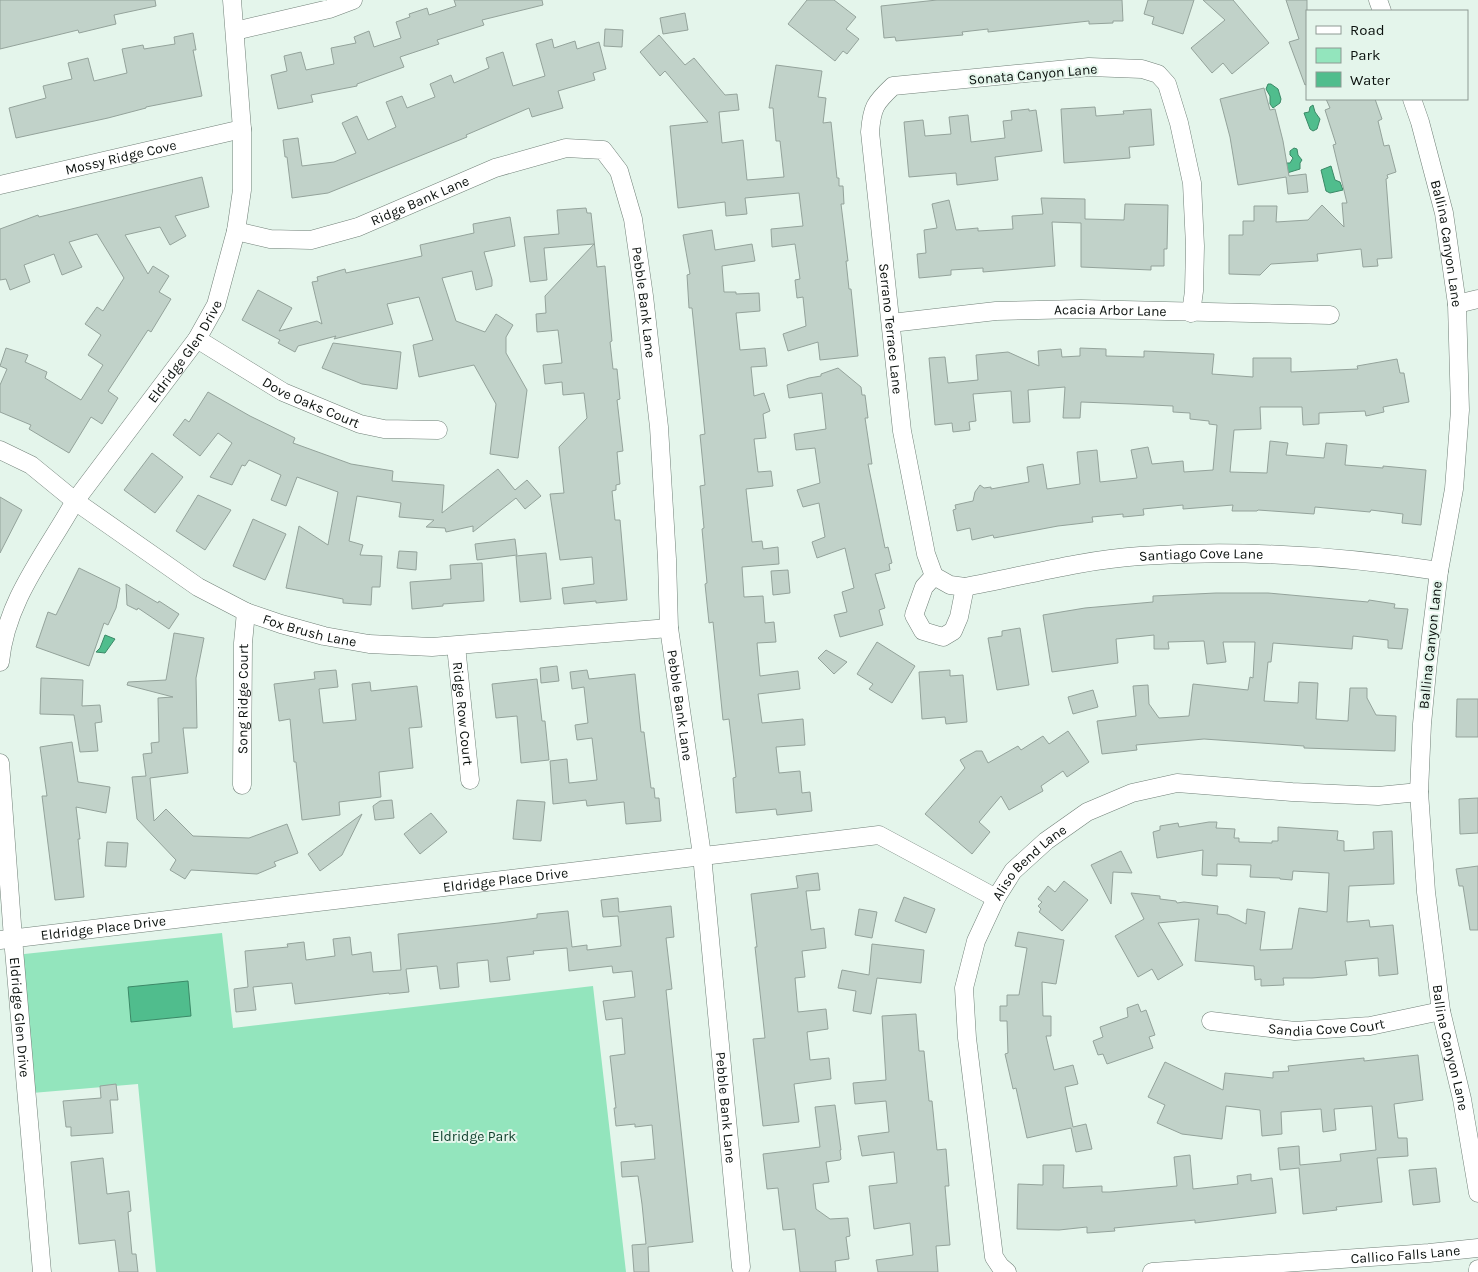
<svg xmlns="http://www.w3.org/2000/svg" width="1478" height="1272" viewBox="0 0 1478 1272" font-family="Karla,sans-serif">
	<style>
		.green { fill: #93e5bd }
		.water { fill: #50bd8d; stroke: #3b8967 }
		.building { fill: #c1d2c9; stroke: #94a39b }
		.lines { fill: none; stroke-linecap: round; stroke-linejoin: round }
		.street-casing { stroke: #718078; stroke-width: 19 }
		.street { stroke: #fff; stroke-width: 18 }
		.labels { text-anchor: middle; stroke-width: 4; stroke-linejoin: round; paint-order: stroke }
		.street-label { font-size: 14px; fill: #0b110e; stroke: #e4f5eb }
		.park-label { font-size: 14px; fill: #0d3c29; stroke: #e4f5eb }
	</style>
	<rect width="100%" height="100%" fill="#e4f5eb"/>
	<path class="green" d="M222,933L233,1028L593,986L626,1272H156L138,1084L32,1093L15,955Z"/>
	<path class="water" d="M1268,84H1271L1278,89L1281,99L1280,103L1273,108L1270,104V96L1266,89Z
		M1313,105L1315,112L1320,119L1317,129L1313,131L1310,129L1304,113L1309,112L1310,107Z
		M1294,148L1297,149L1298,155L1302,160L1300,163V169L1287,173L1286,163H1290L1293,158L1290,155V151Z
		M1331,166L1335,180L1340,182L1343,190L1330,193L1326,191L1321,170Z
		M105,635L115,639L105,653L96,652L100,648Z
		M188,981L191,1016L131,1022L128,987Z"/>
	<path class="building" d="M0,0H155L156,6L114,15L116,24L79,33L78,30L0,49Z
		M454,0H542L543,5L482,20L484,25L437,40L439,44L400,57L404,67L357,84V86L311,95L313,102L278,109L271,75L287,71L284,56L301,52L306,70L334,64L331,48L356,43L354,37L369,31L374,47L401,38L396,22L410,17L409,14L427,8L429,15L456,6Z
		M807,0H834L856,17L846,29L859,39L847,54L843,51L835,61L788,24Z
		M937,0H1122L1123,21H1113V23L1089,24V21L988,32V29L962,32L963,35L896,41L895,37L884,38L881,6Z
		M1148,0H1194L1183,34L1152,24L1154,17L1144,14Z
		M1203,0H1233L1269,43L1232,74L1223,63L1212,73L1191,48L1225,20Z
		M1286,0H1307V84L1305,85L1289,42L1299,39Z
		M685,13L688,30L663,34L660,18Z
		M605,29L623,30L622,47L604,46Z
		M193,33L196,50H193L202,96L146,107V108L108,118L16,138L9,108L46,98L43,86L72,79L68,63L88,58L94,81L127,73L122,49L143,45L144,49L175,44L174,37Z
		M659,35L685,65L694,58L725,95L737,94L739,110L719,112L722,143L743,140L747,180L784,177L780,141H776L773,108H769L776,65L822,71L818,97L826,98L823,123L831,122L837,178H839V186H843L844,204H841L848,261H846L849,289H851L858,356L820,360L818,342L788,351L783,334L806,326L803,297L797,298L795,280L800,279L795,244L772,247L771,229L803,226L799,193L745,198L747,214L726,216L725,202L678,208L670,126L708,122L665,71L660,76L640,52Z
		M552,39L554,48L575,41L577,49L599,42L606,69L593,73L595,80L558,91L563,108L532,117L529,108L466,135L467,137L328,193L292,198L287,157H285L283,140L298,138L302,166L334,162L356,153L342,123L357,116L368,140L396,127L386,102L402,96L407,108L435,97L430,84L451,75L454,83L489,68L486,58L503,52L513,86L545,76L536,44Z
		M1264,88L1270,110L1275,109L1283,141L1289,176L1306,174L1308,192L1288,194L1286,177L1238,185L1230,137L1220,99Z
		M1326,99H1375L1382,119L1378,121L1384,146L1389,145L1396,172L1387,175L1388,178L1386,179L1392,258L1377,259L1378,266L1363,267L1361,249L1317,254L1318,261L1271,264L1260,275L1229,274V235H1243V221H1254V206H1277L1276,222L1308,220L1322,205L1344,227L1342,203H1347L1333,145L1336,144L1325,110L1330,108Z
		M1095,107L1096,116L1124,114L1123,111L1151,109L1154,145L1129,147L1130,158L1064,163L1061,109Z
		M1029,109V111L1036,110L1042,151L995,157L998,180L957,185L956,173L909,177L904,122L923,120L925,136L951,134L949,117L968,115L971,142L1005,138L1003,121L1012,120L1011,111Z
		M202,177L209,207L175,216L186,236L170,245L160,227L125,235L148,274L153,266L169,276L159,292L171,299L151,332L148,330L108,391L118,398L102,424L91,417L69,453L29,429L31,425L0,412V385L7,369L0,366L6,348L28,355L25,362L47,372L45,378L81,400L103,365L88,355L101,335L85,324L97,307L103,311L124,278L97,234L69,242L82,267L62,275L54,254L24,265L30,282L10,290L6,279L0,280V229L38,215L39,217Z
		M1041,198L1085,199V219L1124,220L1125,204L1168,205L1167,249H1164V266H1151V270L1081,267V223L1052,222L1055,266L983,272V268L951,270V275L919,278L917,254L926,253L924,230L937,228L932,204L949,200L956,230L978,228V231L1013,229L1012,216L1043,214Z
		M586,208L587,213H591L597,267L605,266L612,341L610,342L613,369H617L620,399L617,400L623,451L617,452L620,484L616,485V490L612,491L615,520H620L627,600L596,603V601L564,604L562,588L594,584L592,557L560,560L550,494L564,493L559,447L587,418L584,393L563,395L562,382L545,384L543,365L562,363L558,330L537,332L536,314L546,313L545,296L594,244L544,248L547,280L530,282L524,237L559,234L557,210Z
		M510,217L515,246L484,252L492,280V286L476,290L472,271L442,278L456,321L485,332L496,314L513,325L506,337V353L527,390L518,458L490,454L496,404L474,365L419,377L413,345L433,340L419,297L387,304L393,324L334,339L336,336L298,346L295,352L278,343L280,340L242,320L258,290L292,308L279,331L317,321L322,324L312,282L318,281L317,277L345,269L346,273L422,256L420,245L474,233L473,224Z
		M712,230L715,250L752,244L755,261L722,266L724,292H736V294L759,293L760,311L736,313L740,350L765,348L767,366L751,367L754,396L764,393L770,411L763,414L766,438L754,439L758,472L771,471L773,486L746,489L752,542L762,541L763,549L778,547L779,564L742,567L744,597L763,596L765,623L774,622L776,642L757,643L760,676L798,671L800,689L758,694L762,723L803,719L805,745L776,747L779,773L800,771L802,793L810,792L812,811L777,815L776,809L736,813L733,778L736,777L729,719L723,720L713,622L709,623L705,584L707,583L702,529L704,528L700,486L705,485L700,435L705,434L692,308H689L687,275L690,274L683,235Z
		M333,343L401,352L397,389L362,384L322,368Z
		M1080,348L1106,349V356L1144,357V351L1214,354L1212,374L1253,377V358H1291V372L1358,369L1357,366L1397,359L1400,373H1404L1409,402L1383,407L1384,412L1366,416L1365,411L1319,413V424L1303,425L1302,407H1260L1261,429L1234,430L1230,472L1267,473L1270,441L1288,443L1286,455L1324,458L1326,443L1347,445L1345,465L1383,468V466L1426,470L1421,525L1402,523L1403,514L1371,510L1370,512L1315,507L1314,514L1258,510L1257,511H1232L1233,505L1183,509V505L1143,509L1144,515L1123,517V514L1092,517L1093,522L1058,526L994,538L993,535L972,540L970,528L957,531L953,510L956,509L955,505L973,501L975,492L980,485L984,488L991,487V489L1029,482L1027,467L1043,464L1047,489L1080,484L1077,452L1097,450L1100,482L1137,478L1131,450L1148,447L1152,464L1183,461L1184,472L1213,470L1217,425L1209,424V421L1190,419V413L1173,412V406L1131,404L1081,402L1080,418H1063L1065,387L1028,390L1030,422L1013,423L1011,391L973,394L976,421L969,422L970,430L953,432L952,423L935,425L929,358L945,357L948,383L978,380L976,355L1008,352L1039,366L1038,351L1061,349L1062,357L1080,356Z
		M838,368L861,387L862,395H865L868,418H865L872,464H868L885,548L888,547L892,563L889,564L890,570L875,574L885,608L879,610L883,625L840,637L834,615L847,612L842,592L854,588L845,548L817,558L812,542L825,537L819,503L803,507L797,490L820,483L815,448L796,450L794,434L826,429L822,393L789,398L787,385L809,378L821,376V374Z
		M208,392L250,416L295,438L293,443L351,464L393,471L392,481L444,485L442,513L498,469L515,490L527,480L541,496L525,509L516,498L473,532V526L446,532L445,528L426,527L434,520L399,517L401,503L357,496L349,541L363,545L360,555L382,556L380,587H372L371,605L343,603V599L286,588L299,526L328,545L338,492L297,477L286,506L271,500L281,475L249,460L245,466L242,465L232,485L210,477L232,443L218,433L200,456L173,435L185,419L189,422Z
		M152,453L183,477L155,513L124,490Z
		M198,495L231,510L205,550L176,531Z
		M0,497L22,510L0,553Z
		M253,519L286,534L265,580L233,566Z
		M515,539L517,555L477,560L475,544Z
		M399,551L417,552L416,570L397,568Z
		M546,553L551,599L520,602L516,556Z
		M482,563L484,601L443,604V606L412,609L410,582L451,579L450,565Z
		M79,568L120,588L116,608L108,625L104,623L89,666L36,647L48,612L56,615Z
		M788,570L790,593L773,595L771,571Z
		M126,584L158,603L159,601L179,614L169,629L138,608L137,610L127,605Z
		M1216,593H1268L1368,602L1369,600L1395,604L1394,608L1408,609L1402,649L1388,648V640L1353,636L1352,649L1273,643L1271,662H1268L1264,701L1298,703L1299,682L1318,683L1316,719L1348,721L1350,688H1367V698L1376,715L1396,716L1395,751L1304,748V746L1204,739L1136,745L1137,750L1102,754L1097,721L1136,716L1133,686L1148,685L1149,704L1159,718L1189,716L1193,684L1248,690L1250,677L1253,678L1255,642H1223L1226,662L1207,664L1204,641L1168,642L1169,649H1154V635L1116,639L1118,663L1052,672L1043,615L1085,608L1153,602V596Z
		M1020,628L1029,685L997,690L988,638L1002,636V631Z
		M174,633L204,638L196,678L197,728H183L188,773L150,778L154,821L166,809L193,836L249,838L287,824L298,853L274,862L276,866L257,874L191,870L185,879L170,870L176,860L137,819L132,777L146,776L143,754L152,753L151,743L159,742L158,698L173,697L127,685L128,682L166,680Z
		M877,642L915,666L892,703L869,689L873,684L857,674Z
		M826,650L847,662L834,674L818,658Z
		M557,666L559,681L541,683L540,668Z
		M336,670L338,687L319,689L323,723L356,720L352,684L370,682L371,691L417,686L422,727L409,728L413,768L379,772L381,797L339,802L340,815L302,820L296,762H294L290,719L279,721L274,684L315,679L314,672Z
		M587,670L589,679L635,674L641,732H644L651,788H654L655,798H659L661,821L626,824L624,802L587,806L586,800L553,804L550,761L567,759L569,783L597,780L592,738L577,740L575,725L588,723L584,687L572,689L570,672Z
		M950,670V676L963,675L967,722L946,724L945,717L922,719L919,672Z
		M41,678L83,680L82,706L100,705L102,722L95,723L98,751L80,752L74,715L40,714Z
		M537,679L542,721H545L549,760L521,763L517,716L496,718L492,684Z
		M1093,690L1098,707L1073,714L1068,697Z
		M1457,699H1478V737H1456Z
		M1068,731L1089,762L1067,777L1063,771L1041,786L1043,791L1009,810L1001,796L979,822L990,832L972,854L925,814L965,768L960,760L976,751H982L988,763L1018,746L1021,750L1043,736L1049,744Z
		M72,742L78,782L110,787L106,813L76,807L80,839H78L84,897L55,900L42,796H47L40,747Z
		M1478,798V833L1460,834L1459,799Z
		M392,800L394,818L375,820L373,806L380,801Z
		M517,800L545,802L541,841L513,839Z
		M431,813L447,832L420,854L404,834Z
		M362,814L342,855L320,871L308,854Z
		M1209,822H1217L1216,828L1235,829L1234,838H1239V842L1272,843V841H1278V827L1338,831L1337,840L1344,841V851L1374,849L1373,832L1392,831L1394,884L1349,886L1347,922L1369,920L1370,927L1393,925L1398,974L1379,976L1378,958L1345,961L1347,975L1312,978H1283L1284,985L1261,986V979L1255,980L1254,966L1195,961L1199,919L1158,923L1183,965L1158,980L1152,969L1138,977L1115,936L1144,919L1131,893L1160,896V899L1176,901L1177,903L1184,902L1218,906L1217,914L1228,915L1246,924L1247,909L1265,912L1260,950L1292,949L1299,908L1327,912L1329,873L1293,871L1292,880L1280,879V878L1250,877L1251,865L1217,864V876L1202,875L1203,850L1157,858L1153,832L1160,830V826L1178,823L1179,827Z
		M107,842L128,843L126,867L105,866Z
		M1121,851L1132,873L1113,872L1111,904L1091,865Z
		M1478,866V930H1470L1463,886H1459L1456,869Z
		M818,873L820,890L806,891L811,930L824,928L826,948L802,951L805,977L795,978L798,1012L826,1009L828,1029L807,1032L810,1060L829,1058L831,1079L794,1084L799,1122L763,1126L753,1039L765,1038L755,947H757L751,894L798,888L796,876Z
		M1064,881L1088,900L1062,931L1039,912L1041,909L1038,906L1042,902L1038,899L1048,886L1055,892Z
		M904,897L935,909L926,933L895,921Z
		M618,898L619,912L671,906L674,937L666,938L672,989L666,990L693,1242L648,1247L649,1272H634L632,1245L646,1244L642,1204L638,1176L622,1177L621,1162L655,1159L652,1125L635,1127V1124L616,1126L614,1108H616L610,1056L625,1054L622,1018L606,1020L603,1001L635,997L632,971L613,973L612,966L569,971L567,948L533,951L534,954L507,957L510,980L490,982L488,960L457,963L459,987L440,989L437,966L406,969L409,992L389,994V993L295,1004L292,983L253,987L256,1010L236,1012L234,989L248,987L245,951L288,947L287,944L304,942L306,960L335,956L333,939L350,937L352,955L371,952L373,972L401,970L398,934L499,923L537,918V914L568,911L572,947L587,945V950L621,946L618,916L603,917L601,900Z
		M859,909L877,912L872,938L855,935Z
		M1018,932L1064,940L1056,984L1042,982L1043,1016H1051V1036H1046L1054,1070L1073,1065L1078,1084L1065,1087L1073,1127L1086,1124L1092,1149L1076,1152L1071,1128L1027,1138L1016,1088L1013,1089L1005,1054L1008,1053L1007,1021H1000V1006H1007V995H1019L1027,948L1015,946Z
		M872,944L924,950L921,983L877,978L871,1014L853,1011L856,991L838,988L842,970L869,975Z
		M1138,1004L1141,1012L1146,1010L1155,1035L1149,1037L1153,1048L1107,1064L1103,1054L1098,1055L1093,1041L1103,1037L1100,1027L1128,1017L1127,1008Z
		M916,1014L919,1051H924L929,1101H932L937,1150L946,1149L949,1186H945L950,1245L936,1246L938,1272H878L876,1260L913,1255L910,1223L874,1229L869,1186L897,1183L894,1152L862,1156L858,1136L889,1132L886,1101L855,1104L853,1083L886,1080L882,1016Z
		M1418,1055L1423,1100L1394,1104L1398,1138H1407L1408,1156L1377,1158L1382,1202L1336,1207L1337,1210L1303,1214L1299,1168L1280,1170L1278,1148L1299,1146L1300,1165L1341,1161L1340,1154L1376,1150L1372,1106L1334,1109L1336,1130L1323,1132L1321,1109L1281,1112L1282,1134L1262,1136L1260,1110L1226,1106L1222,1139L1182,1134L1157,1123L1165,1105L1148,1097L1165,1062L1223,1090L1225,1073L1273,1078V1072L1289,1071L1288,1066L1364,1058V1061Z
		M116,1084L118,1100H110L113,1133L71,1136V1127H66L63,1101L101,1098L100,1086Z
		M835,1105L841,1150H840L841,1159L840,1160L826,1162L829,1182L813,1184L816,1209L830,1219L848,1218L850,1236L846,1237L849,1259L835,1261L836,1272H800L795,1229L783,1230L778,1188L767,1189L763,1154L820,1147L815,1107Z
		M1190,1155L1193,1189L1238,1184L1237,1176L1251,1174V1181L1272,1178L1276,1213L1195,1223V1220L1114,1228L1115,1231L1087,1233V1227L1059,1230L1017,1229L1018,1184L1043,1185V1165H1064L1063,1188L1102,1186V1192H1110L1177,1186L1174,1157Z
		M103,1158L107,1194L129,1191L131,1211L128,1212L132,1254H136L138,1272H119L115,1240L79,1244L71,1162Z
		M1436,1168L1440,1202L1413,1205L1409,1170Z"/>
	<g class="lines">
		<g class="street-casing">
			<g id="street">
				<path d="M1378,0L1382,11"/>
				<path d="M235,31L329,9L353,0"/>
				<path id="s1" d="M1412,99L1420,122L1444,213L1457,304L1460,410L1454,489L1439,571L1428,661L1422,724L1419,792L1426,892L1441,1011L1462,1099L1478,1193"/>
				<path id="s2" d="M0,185L242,129"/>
				<path id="s3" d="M236,231L270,239L311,240L358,227L495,168L566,148L603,150L619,171L633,219L644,296L659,427L667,559L669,628L702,855L741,1267"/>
				<path d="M1457,304L1478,299"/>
				<path id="s4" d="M1191,313L1194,291L1195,246L1192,183L1179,123L1167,84L1158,74L1142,69L1089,67L893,86C875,103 872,107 870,132L902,431L926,554L934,576L950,585L965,587C1023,576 1081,560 1140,556C1240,549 1340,556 1439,571"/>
				<path id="s5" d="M891,323L996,311L1081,309L1330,315"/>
				<path id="s6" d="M197,339L283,392L360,424L384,429L438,430"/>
				<path id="s7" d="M0,450L31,465L75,501L198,587L246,612L281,624L324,636L369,644L432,647L669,628"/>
				<path d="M934,576L924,587L914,615L923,631L943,637L953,631L959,617L965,587"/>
				<path id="s8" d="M456,646L470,780"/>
				<path id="s9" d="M0,662C6,600 46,553 75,501L197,339L216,305L236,231L242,190V129L232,0"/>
				<path id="s10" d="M0,763L13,938L42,1272"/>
				<path id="s11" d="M242,785L243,643L246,612"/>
				<path id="s12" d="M0,940L879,835L996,898"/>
				<path id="s13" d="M1211,1021L1295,1031L1370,1026L1441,1011"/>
				<path id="s14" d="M1007,1272L1000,1266L994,1257L967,1038L964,988L976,941L996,898L1013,871L1046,841L1087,812L1132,793L1177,783L1292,792L1378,796L1419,792"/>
				<path id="s15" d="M1152,1272L1429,1253L1478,1248"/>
				<path d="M1478,1272V1269"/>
			</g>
		</g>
		<use href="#street" class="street"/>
	</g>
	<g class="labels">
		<g class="street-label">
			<text transform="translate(1033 74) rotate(-5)" y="5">Sonata Canyon Lane</text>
			<text dy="5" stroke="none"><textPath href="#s2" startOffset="124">Mossy Ridge Cove</textPath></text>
			<text dy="5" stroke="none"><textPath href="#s3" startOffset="192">Ridge Bank Lane</textPath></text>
			<text dy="5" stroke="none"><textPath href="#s1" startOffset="149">Ballina Canyon Lane</textPath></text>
			<text dy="5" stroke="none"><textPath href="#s3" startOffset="545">Pebble Bank Lane</textPath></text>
			<text dy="5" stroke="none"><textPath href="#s5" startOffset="220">Acacia Arbor Lane</textPath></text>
			<text dy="5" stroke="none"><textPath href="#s4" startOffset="764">Serrano Terrace Lane</textPath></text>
			<text dy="5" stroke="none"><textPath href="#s9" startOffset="365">Eldridge Glen Drive</textPath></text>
			<text dy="5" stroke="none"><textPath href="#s6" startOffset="131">Dove Oaks Court</textPath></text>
			<text dy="5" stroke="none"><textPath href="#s4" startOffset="1288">Santiago Cove Lane</textPath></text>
			<text dy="5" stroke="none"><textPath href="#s7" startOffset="362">Fox Brush Lane</textPath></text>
			<text transform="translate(1430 645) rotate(-84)" y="5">Ballina Canyon Lane</text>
			<text dy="5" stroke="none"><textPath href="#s11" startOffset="86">Song Ridge Court</textPath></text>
			<text dy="5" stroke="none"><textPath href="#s3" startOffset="950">Pebble Bank Lane</textPath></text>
			<text dy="5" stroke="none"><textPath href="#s8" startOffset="68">Ridge Row Court</textPath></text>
			<text dy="5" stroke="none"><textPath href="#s14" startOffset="436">Aliso Bend Lane</textPath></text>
			<text dy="5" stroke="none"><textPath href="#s12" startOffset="509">Eldridge Place Drive</textPath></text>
			<text dy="5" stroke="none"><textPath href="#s12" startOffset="104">Eldridge Place Drive</textPath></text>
			<text dy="5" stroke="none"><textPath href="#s10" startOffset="255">Eldridge Glen Drive</textPath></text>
			<text dy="5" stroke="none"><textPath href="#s13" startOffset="116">Sandia Cove Court</textPath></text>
			<text dy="5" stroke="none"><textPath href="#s1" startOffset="959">Ballina Canyon Lane</textPath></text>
			<text dy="5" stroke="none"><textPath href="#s3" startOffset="1355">Pebble Bank Lane</textPath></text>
			<text dy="5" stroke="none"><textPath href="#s15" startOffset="254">Callico Falls Lane</textPath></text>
		</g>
		<g class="park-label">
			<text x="474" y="1141">Eldridge Park</text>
		</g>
	</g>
	<rect x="1306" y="10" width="162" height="90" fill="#e4f5eb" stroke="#8d9a93"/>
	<rect x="1316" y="26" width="25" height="8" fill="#ffffff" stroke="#8d9a93"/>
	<text x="1350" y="35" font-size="15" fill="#0b110e">Road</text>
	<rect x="1316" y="48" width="25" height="15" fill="#93e5bd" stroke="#8d9a93"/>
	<text x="1350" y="60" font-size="15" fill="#0b110e">Park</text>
	<rect x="1316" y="72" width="25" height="15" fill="#50bd8d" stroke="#8d9a93"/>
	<text x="1350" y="85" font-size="15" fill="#0b110e">Water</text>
</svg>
